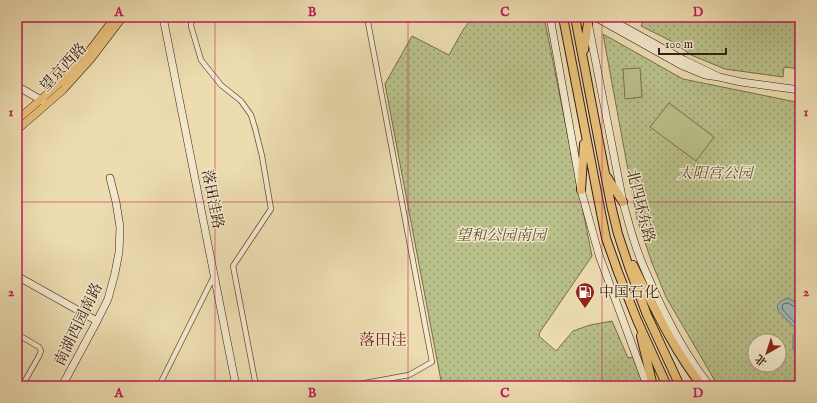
<svg xmlns="http://www.w3.org/2000/svg" width="817" height="403" viewBox="0 0 817 403" font-family="'IM FELL English','Noto Serif SC',serif">
	<style>
		.grass { fill: url(#grass-dots); stroke: #786e4e; fill-rule: evenodd }
		.pitch { fill: #b9c08a; stroke: #786e4e }
		.water { fill: #9db9b6; stroke: #747b74 }
		.lines { fill: none; stroke-linecap: round; stroke-linejoin: round }
		.shore { stroke: #6a6b64; stroke-width: 1 }
		.street-casing { stroke: #644d3a; stroke-width: 6 }
		.secondary-casing { stroke: #361d12; stroke-width: 8 }
		.primary-casing { stroke: #361d12; stroke-width: 8 }
		.highway-casing { stroke: #361d12; stroke-width: 10 }
		.street { stroke: #f3e8cc; stroke-width: 4.5 }
		.secondary { stroke: #f3e8cc; stroke-width: 7 }
		.primary { stroke: #e6be78; stroke-width: 7 }
		.highway { stroke: #e6be78; stroke-width: 8 }
		.grid { fill: none; stroke: #c2185b; stroke-width: 1; stroke-opacity: 0.55 }
		.labels { text-anchor: middle; stroke-width: 3; stroke-linejoin: round; paint-order: stroke }
		.street-label { font-size: 15px; fill: #361d12; stroke: #f3e8cc }
		.park-label { font-size: 15px; font-style: italic; fill: #5d4e36; stroke: #f3e8cc }
		.poi-label { font-size: 15px; fill: #361d12; stroke: #f3e8cc; text-anchor: start }
		.neighbourhood-label { font-size: 16px; fill: #7a1f14; stroke: #f3e8cc }
		.neatline { fill: none; stroke: #c2185b; stroke-width: 1.5 }
		.grid-label { font-size: 13px; text-anchor: middle; font-weight: bold; fill: #c2185b }
	</style>
	<defs>
		<pattern id="grass-dots" width="8" height="8" patternUnits="userSpaceOnUse"><rect width="8" height="8" fill="#b9c08a"/><path d="M2 2h.1M6 6h.1" fill="none" stroke="#979b6f" stroke-width="1.8" stroke-linecap="round"/></pattern>
	</defs>
	<rect width="100%" height="100%" fill="#ecdcb0"/>
	<filter id="stains"><feTurbulence type="fractalNoise" baseFrequency=".005" numOctaves="4"/><feColorMatrix values="0 0 0 0 .2 0 0 0 0 .09 0 0 0 0 .02 0 0 0 .5 -.17"/></filter>
	<radialGradient id="worn" r=".72"><stop offset=".6" stop-color="#630" stop-opacity="0"/><stop offset="1" stop-color="#630" stop-opacity=".3"/></radialGradient>
	<path class="grass" d="M473,17L487,18L488,17H544L592,256L540,332L539,336L556,351L573,331L590,325L612,321L628,358L633,357L644,386H442L385,84L412,36L449,55L463,30Z
		M645,17H800V69L784,67L783,77L725,69L691,55L673,42L641,26Z
		M603,34L683,79L796,102V136L800,137V386H718L666,297L652,263L637,219ZM755,341H779V365H755Z"/>
	<path class="pitch" d="M640,68L642,97L625,99L623,69Z
		M669,103L714,137L696,161L650,127Z"/>
	<path class="water" d="M788,298L800,305V360L793,349V335L797,330L779,312L777,306L781,301Z"/>
	<g class="lines">
		<path class="shore" d="M800,308H797L788,303L783,304L782,307L783,310L800,328"/>
		<g class="street-casing">
			<path id="street" d="M192,17L191,26L201,60L221,85L241,101L251,115L255,128L262,156L271,209L233,266L256,386
				M17,334L39,347L41,351L39,356L22,386
				M159,386L214,276
				M349,386L409,375L432,362L367,17"/>
		</g>
		<g class="secondary-casing">
			<path id="secondary" d="M163,17L236,386
				M550,17L581,190L599,255L645,380L646,386
				M587,17L623,202C628,220 632,237 639,255C644,269 651,283 657,297C672,328 688,359 710,386
				M595,17L681,65L705,75L719,77L684,60L606,17
				M719,77L741,82L800,90
				M17,86L41,100L44,102
				M17,276L97,321
				M62,386L97,321L108,299L115,273L119,252L120,227L116,202L110,178"/>
		</g>
		<g class="primary-casing">
			<path id="primary" d="M17,120L62,81L83,59L115,17
				M17,130L63,90L91,59L123,17"/>
		</g>
		<g class="highway-casing">
			<path id="highway" d="M563,17L600,208L606,238L618,272L637,320L667,386
				M575,17L611,205L618,234L629,267L647,315L680,386
				M584,50L588,23
				M607,177L623,202
				M581,190L584,144
				M633,265C654,307 673,349 702,386
				M641,336L653,386"/>
		</g>
		<use href="#street" class="street"/>
		<use href="#secondary" class="secondary"/>
		<use href="#primary" class="primary"/>
		<use href="#highway" class="highway"/>
	</g>
	<path class="grid" d="M215,17V386M408,17V386M602,17V386M17,202H800"/>
	<defs>
		<g id="fuel-pin" transform="scale(1)"><path d="M0 17L-7.5 6A9.5 9.5 0 1 1 7.5 6Z" fill="#8f2418" stroke="#f3e8cc"/><path d="M-5.5-6h7V0h2V4h1.3V-2.5L3-4.5l.8-.8L6-3V5H2.5V1h-1V6h-7ZM-4.2-4.7v3.2H.2V-4.7Z" fill="#fff"/></g>
	</defs>
	<g fill-rule="evenodd">
		<use href="#fuel-pin" x="585" y="292"/>
	</g>
	<g class="labels">
		<g class="street-label">
			<text transform="translate(63 67) rotate(-47)" y="5">望京西路</text>
			<text transform="translate(213 199) rotate(79)" y="5">落田洼路</text>
			<text transform="translate(641 206) rotate(76)" y="5">北四环东路</text>
			<text transform="translate(78 324) rotate(-64)" y="5">南湖西园南路</text>
		</g>
		<g class="park-label">
			<text x="715" y="178">太阳宫公园</text>
			<text x="501" y="240">望和公园南园</text>
		</g>
		<g class="poi-label">
			<text x="599" y="297">中国石化</text>
		</g>
		<g class="neighbourhood-label">
			<text x="383" y="345">落田洼</text>
		</g>
	</g>
	<rect width="817" height="403" fill="none" stroke="#ecdcb0" stroke-width="44"/>
	<g transform="translate(767 353) rotate(219)"><circle r="19" fill="#f3e8cc" stroke="#a79782"/>
	<path d="M0-3L7 15L0 10L-7 15Z" fill="#8f2418"/>
	<text y="-6" font-size="11" font-weight="bold" text-anchor="middle" fill="#361d12">北</text>
	</g>
	<path d="M659 48v6h67v-6" fill="none" stroke="#361d12" stroke-width="2"/>
	<text x="665" y="48" font-size="12" fill="#361d12" stroke="#f3e8cc" stroke-width="3" paint-order="stroke">100 m</text>
	<rect x="22" y="22" width="773" height="359" class="neatline"/>
	<g class="grid-label">
		<text x="119" y="16">A</text>
		<text x="312" y="16">B</text>
		<text x="505" y="16">C</text>
		<text x="698" y="16">D</text>
		<text x="11" y="116">1</text>
		<text x="806" y="116">1</text>
		<text x="11" y="296">2</text>
		<text x="806" y="296">2</text>
		<text x="119" y="397">A</text>
		<text x="312" y="397">B</text>
		<text x="505" y="397">C</text>
		<text x="698" y="397">D</text>
	</g>
	<rect width="100%" height="100%" filter="url(#stains)"/>
	<rect width="100%" height="100%" fill="url(#worn)"/>
</svg>
